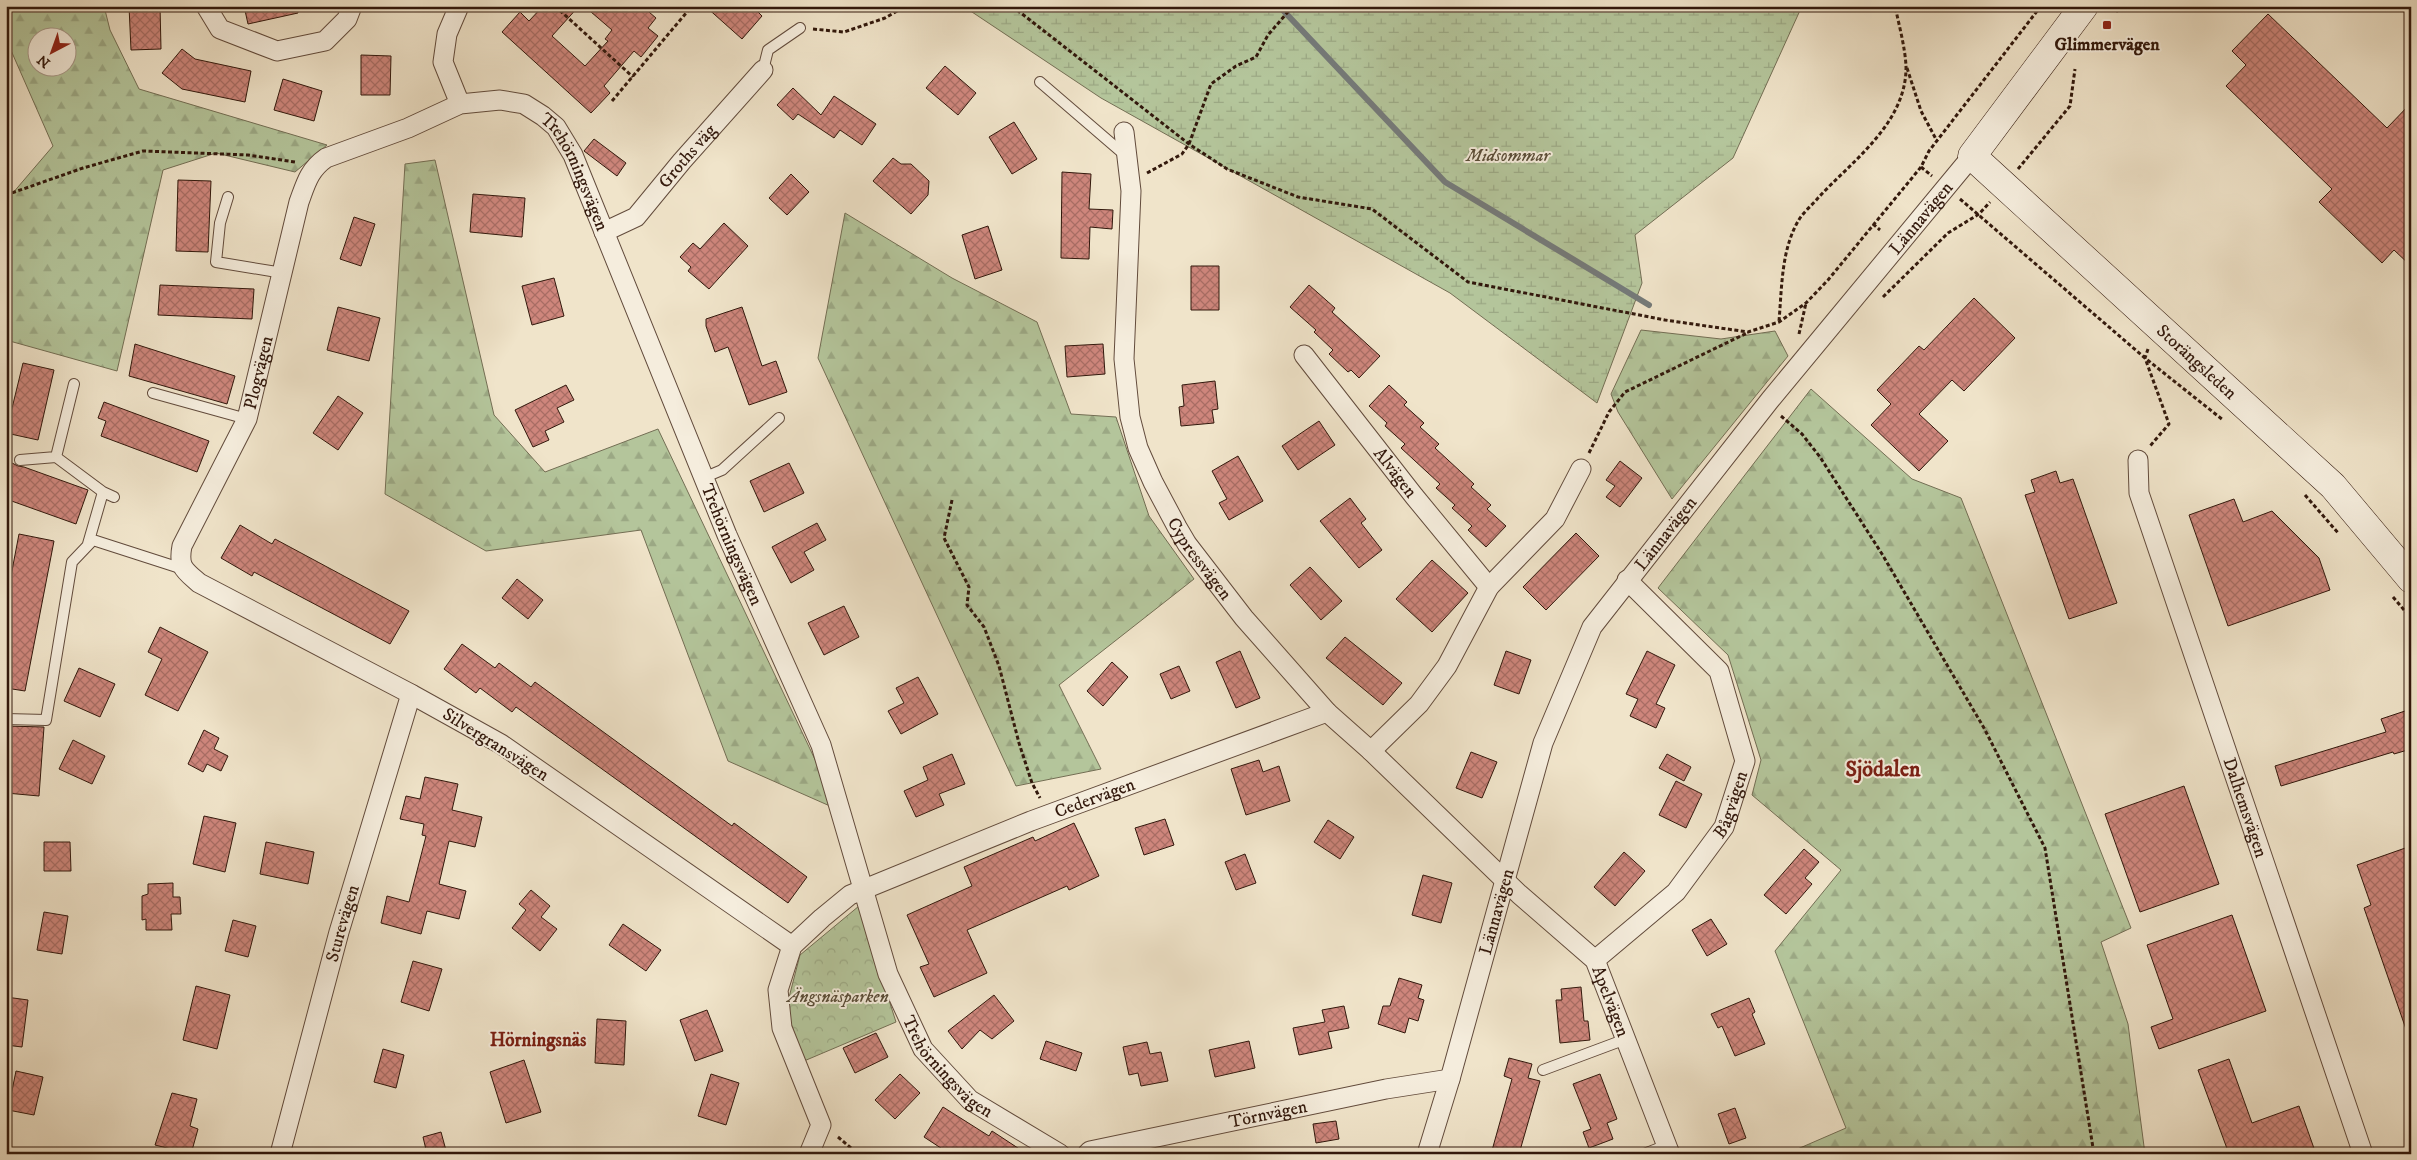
<svg xmlns="http://www.w3.org/2000/svg" width="2417" height="1160" viewBox="0 0 2417 1160" font-family="'IM FELL DW Pica',serif">
	<style>
		.forest { fill: url(#forest-firs); stroke: #736e54; fill-rule: evenodd }
		.wetland { fill: url(#wetland-marsh); stroke: #736e54 }
		.park { fill: url(#park-crowns); stroke: #736e54 }
		.lines { fill: none; stroke-linecap: round; stroke-linejoin: round }
		.stream { stroke: #757a79; stroke-width: 6 }
		.building { fill: url(#building-cross-hatch); stroke: #32180c }
		.service-casing { stroke: #624b3c; stroke-width: 12 }
		.minor-casing { stroke: #624b3c; stroke-width: 21 }
		.secondary-casing { stroke: #32180c; stroke-width: 29 }
		.path { stroke: #32180c; stroke-width: 3; stroke-dasharray: 4 2.5; stroke-linecap: butt }
		.service { stroke: #f5eddd; stroke-width: 10 }
		.minor { stroke: #f5eddd; stroke-width: 19 }
		.secondary { stroke: #f5eddd; stroke-width: 28 }
		.poi-dot { fill: #8f2418; stroke: #f5eddd; stroke-width: 2 }
		.labels { text-anchor: middle; stroke-width: 4; stroke-linejoin: round; paint-order: stroke }
		.poi-label { font-size: 18px; font-weight: bold; fill: #32180c; stroke: #f5eddd }
		.park-label { font-size: 18px; font-style: italic; fill: #594c37; stroke: #f5eddd }
		.street-label { font-size: 18px; fill: #32180c; stroke: #f5eddd }
		.neighbourhood-label { font-size: 19px; font-weight: bold; fill: #7a1f14; stroke: #f5eddd }
		.district-label { font-size: 22px; font-weight: bold; fill: #7a1f14; stroke: #f5eddd }
	</style>
	<defs>
		<pattern id="forest-firs" width="22" height="20" patternUnits="userSpaceOnUse" patternTransform="scale(1.25)"><rect width="22" height="20" fill="#b4c59b"/><path d="M5 1l3.5 6h-7zM16 11l3.5 6h-7z" fill="#9ba884"/></pattern>
		<pattern id="wetland-marsh" width="20" height="14" patternUnits="userSpaceOnUse" patternTransform="scale(1.25)"><rect width="20" height="14" fill="#b4c59b"/><path d="M1 5h8M5 5V1M11 12h8M15 12V8" fill="none" stroke="#9ba884"/></pattern>
		<pattern id="park-crowns" width="20" height="18" patternUnits="userSpaceOnUse" patternTransform="scale(1.25)"><rect width="20" height="18" fill="#b4c59b"/><path d="M2 6a3 3 0 1 1 6 0M12 15a3 3 0 1 1 6 0" fill="none" stroke="#9ba884"/></pattern>
		<pattern id="building-cross-hatch" width="8" height="8" patternUnits="userSpaceOnUse" patternTransform="scale(1.25)"><rect width="8" height="8" fill="#ce867c"/><path d="M0 0l8 8M0 8l8-8" fill="none" stroke="#a86d64"/></pattern>
	</defs>
	<rect width="100%" height="100%" fill="#f0e4ca"/>
	<filter id="stains"><feTurbulence type="fractalNoise" baseFrequency=".004" numOctaves="4"/><feColorMatrix values="0 0 0 0 .2 0 0 0 0 .09 0 0 0 0 .02 0 0 0 .5 -.17"/></filter>
	<radialGradient id="worn" r=".72"><stop offset=".6" stop-color="#630" stop-opacity="0"/><stop offset="1" stop-color="#630" stop-opacity=".3"/></radialGradient>
	<path class="forest" d="M6,6H104L110,30L139,89L327,145L295,172L216,153L163,170L117,371L6,340V201L53,146L6,39ZM38,38H68V68H38Z
		M435,160L494,415L545,472L658,429L839,810L728,761L641,530L486,551L385,494L405,164Z
		M845,213L952,278L1037,322L1071,414L1116,417L1149,516L1194,579L1059,685L1101,769L1016,786L818,358Z
		M1641,330L1721,339L1775,331L1788,356L1672,499L1618,412L1611,394Z
		M1811,389L1912,479L1961,498L2131,928L2101,942L2128,1024L2145,1154H1786L1846,1128L1775,951L1841,870L1752,795L1761,760L1728,655L1658,588Z"/>
	<path class="wetland" d="M963,6H1802L1733,158L1635,235L1642,283L1597,403L1450,293L1101,98Z"/>
	<path class="park" d="M859,906L896,1022L804,1061L786,1009L800,955Z"/>
	<g class="lines">
		<path class="stream" d="M1279,6L1445,182L1649,305"/>
	</g>
	<path class="building" d="M129,6H160L161,49L131,50Z
		M244,6H297L298,13L248,24Z
		M543,6H579L552,36L585,66L608,41L605,39L612,30L584,6H642L656,18L648,28L658,36L641,57L634,51L604,86L610,93L591,113L502,32L520,12L529,21Z
		M705,6H752L762,16L742,39Z
		M2268,14L2387,128L2411,103V266L2394,250L2382,263L2319,202L2332,189L2226,86L2246,65L2232,51Z
		M182,49L195,59L251,71L245,102L182,89L162,73Z
		M361,55L391,56L390,95H361Z
		M945,66L976,93L958,115L926,88Z
		M283,79L322,91L314,121L274,110Z
		M793,88L821,115L834,96L876,124L862,145L840,130L834,138L798,114L793,120L777,105Z
		M1014,122L1037,159L1012,174L989,137Z
		M594,139L626,163L617,176L584,151Z
		M893,158L901,164H911L929,181L928,195L911,214L873,181Z
		M1062,172L1091,174L1089,209L1113,210L1112,229L1090,227L1089,259L1061,258Z
		M791,174L809,192L787,215L769,198Z
		M178,180L211,181L208,252L176,251Z
		M473,194L525,198L522,237L470,232Z
		M354,217L375,224L361,266L340,259Z
		M724,223L748,246L709,289L688,271L691,267L680,257L693,243L700,249Z
		M988,226L1002,270L975,279L962,235Z
		M1191,266H1219V310H1191Z
		M554,278L564,316L532,325L522,286Z
		M160,285L254,289L252,319L158,315Z
		M1309,285L1335,308L1332,312L1380,356L1359,378L1351,370L1348,372L1329,354L1333,350L1314,332L1316,330L1290,307Z
		M1974,298L2015,338L1964,391L1952,380L1919,414L1948,441L1919,471L1871,425L1891,404L1877,390L1919,346L1924,350Z
		M338,307L380,318L369,361L327,350Z
		M742,307L762,366L776,361L787,392L749,405L728,347L715,352L706,326V319Z
		M135,344L235,376L227,404L129,376Z
		M1103,344L1105,374L1067,377L1065,346Z
		M23,363L54,370L38,440L6,433Z
		M1215,381L1218,409L1212,410L1214,423L1181,426L1179,407L1184,406L1182,385Z
		M566,385L574,400L557,408L564,422L545,431L549,440L533,447L515,410Z
		M1389,385L1407,402L1404,405L1424,423L1420,427L1439,444L1435,448L1474,484L1471,487L1491,505L1487,509L1506,526L1486,547L1468,530L1472,526L1452,508L1455,505L1436,488L1440,484L1401,448L1405,444L1385,426L1387,423L1369,406Z
		M338,396L363,413L338,450L313,433Z
		M104,402L209,441L197,472L101,436L106,421L98,418Z
		M1319,421L1335,445L1298,470L1282,446Z
		M1238,456L1263,501L1229,520L1219,503L1227,499L1212,471Z
		M6,460L18,466L24,467L88,490L76,524L6,499Z
		M1620,461L1642,478L1620,507L1606,497L1615,486L1606,480Z
		M789,463L804,493L764,512L750,481Z
		M2056,471L2060,483L2073,479L2117,603L2069,619L2025,495L2035,492L2031,480Z
		M1350,498L1366,519L1361,523L1382,550L1359,568L1320,521Z
		M2234,499L2243,522L2272,511L2319,558L2330,590L2228,626L2189,515Z
		M817,523L826,540L804,552L814,570L791,583L772,547Z
		M240,525L272,544L275,539L409,611L390,644L254,572L252,576L221,558Z
		M1576,533L1599,556L1546,610L1523,587Z
		M19,534L54,541L25,691L6,688V602Z
		M1432,560L1468,593L1432,632L1396,599Z
		M1310,567L1342,601L1321,620L1290,585Z
		M517,579L543,600L528,619L502,598Z
		M844,606L859,637L824,655L808,623Z
		M160,627L208,652L178,711L145,695L162,659L148,652Z
		M1345,637L1402,683L1383,705L1326,658Z
		M462,644L495,668L499,663L531,687L535,682L732,826L734,823L807,877L788,903L516,707L512,712L480,688L476,693L444,669Z
		M1240,651L1260,698L1236,708L1216,662Z
		M1506,651L1531,660L1519,694L1494,685Z
		M1647,651L1675,665L1656,704L1665,708L1656,728L1630,716L1638,699L1626,694Z
		M1112,662L1128,677L1103,706L1087,691Z
		M1179,666L1190,691L1171,699L1160,674Z
		M79,668L115,684L100,717L64,701Z
		M918,677L938,714L901,734L888,711L904,703L896,688Z
		M2411,709V749L2394,754L2393,752L2281,786L2275,766L2386,732L2381,719Z
		M6,726L44,727L39,796L6,793Z
		M204,730L219,738L214,749L228,756L221,771L207,764L203,772L188,764Z
		M73,740L105,756L92,784L59,769Z
		M1471,752L1497,762L1482,798L1456,788Z
		M952,754L965,784L939,794L944,805L916,817L904,791L928,780L923,767Z
		M1667,754L1691,767L1684,781L1659,768Z
		M1259,760L1263,772L1279,766L1290,801L1246,815L1231,769Z
		M425,777L458,784L452,810L482,817L475,847L449,841L439,884L466,891L459,919L427,911L421,934L381,923L387,896L409,902L426,836L422,835L424,824L400,819L406,796L420,799Z
		M1676,781L1702,794L1686,828L1659,815Z
		M2184,786L2219,884L2140,912L2105,814Z
		M204,816L236,823L225,872L193,864Z
		M1165,819L1174,845L1144,855L1135,828Z
		M1328,820L1354,837L1340,859L1314,842Z
		M1074,823L1099,876L1069,890L1067,886L967,930L987,973L934,997L920,967L929,964L907,915L972,886L964,867L1033,837L1035,841Z
		M44,842H70L71,871H44Z
		M266,842L314,852L308,884L260,874Z
		M2411,846V1035H2408L2364,908L2371,905L2357,865Z
		M1804,849L1819,862L1805,878L1812,884L1786,914L1764,895Z
		M1624,852L1645,871L1615,906L1594,887Z
		M1245,854L1256,883L1236,890L1225,862Z
		M1423,875L1452,883L1441,923L1412,915Z
		M173,883V897H180L181,914H171L172,930H146V919L142,920V896L148,894V884Z
		M531,890L550,906L541,917L557,929L540,951L512,928L526,910L519,904Z
		M44,912L68,916L62,954L37,950Z
		M2232,915L2266,1011L2159,1049L2151,1027L2173,1019L2147,945Z
		M1711,919L1727,944L1707,956L1692,930Z
		M233,920L256,926L248,957L225,951Z
		M623,924L661,950L646,971L609,945Z
		M413,961L442,969L429,1011L401,1002Z
		M1399,978L1422,985L1418,998L1424,1000L1418,1021L1409,1018L1405,1033L1378,1024L1383,1006H1390Z
		M196,986L230,995L217,1049L183,1040Z
		M1581,987L1584,1021H1588L1590,1040L1560,1043L1556,1000H1562L1561,989Z
		M994,995L1014,1021L992,1039L980,1030L962,1049L948,1031Z
		M6,997L28,1000L22,1047L6,1045Z
		M1749,998L1755,1012L1752,1014L1765,1044L1735,1056L1722,1026L1718,1028L1711,1014Z
		M1344,1006L1349,1028L1328,1032L1332,1048L1299,1055L1293,1028L1325,1022L1322,1010Z
		M707,1010L723,1051L695,1061L680,1020Z
		M597,1019L626,1021L624,1065L595,1063Z
		M876,1033L888,1057L855,1073L843,1048Z
		M1046,1041L1082,1053L1076,1071L1040,1059Z
		M1249,1041L1255,1068L1215,1077L1209,1050Z
		M1147,1042L1150,1054L1161,1052L1168,1081L1141,1086L1138,1073L1129,1075L1123,1047Z
		M383,1049L404,1055L396,1088L374,1082Z
		M1509,1058L1532,1064L1528,1078L1540,1081L1519,1154H1491L1512,1079L1504,1076Z
		M2229,1059L2252,1123L2299,1106L2316,1154H2229L2198,1070Z
		M524,1060L541,1112L506,1123L490,1072Z
		M16,1071L43,1077L34,1115L8,1110Z
		M711,1074L739,1083L726,1125L698,1116Z
		M900,1074L920,1093L895,1119L875,1100Z
		M1600,1074L1617,1119L1607,1123L1613,1139L1589,1148L1583,1132L1591,1129L1573,1084Z
		M172,1093L197,1099L190,1126L198,1129L191,1154L155,1145Z
		M943,1107L989,1136L992,1131L1027,1154H950L924,1137Z
		M1735,1108L1746,1138L1729,1144L1718,1114Z
		M1336,1121L1339,1139L1316,1143L1313,1124Z
		M441,1132L447,1154H427L423,1137Z"/>
	<g class="lines">
		<g class="service-casing">
			<path id="service" d="M763,70L768,50L800,28
				M1040,82L1126,156
				M228,197L220,223L216,262L283,273
				M153,393L247,419
				M56,457L74,384
				M20,460L56,457L103,492L114,497
				M703,478L722,470L779,418
				M88,544L103,492
				M6,719L46,720L72,562L93,540L183,569
				M1543,1070L1626,1039
				M1644,1154L1667,1145"/>
		</g>
		<g class="minor-casing">
			<g id="minor">
				<path d="M206,6L220,29L277,51L325,41L347,19L352,6"/>
				<path d="M459,6L447,34L443,62L460,104"/>
				<path id="s1" d="M1124,132L1131,191L1124,359L1130,417L1138,448L1153,482L1177,527L1187,544L1244,618L1327,712L1371,751L1519,894L1595,960L1670,1154"/>
				<path id="s2" d="M604,232L636,217L682,161L763,70"/>
				<path id="s3" d="M1304,355L1414,496L1489,587"/>
				<path id="s4" d="M2138,460L2139,493L2363,1154"/>
				<path d="M1371,751L1419,704L1447,666L1489,587L1555,519L1581,469"/>
				<path id="s5" d="M792,946L501,744L411,694L199,583C184,570 178,567 182,546L247,419L299,202C306,183 309,170 326,158L408,128L460,104L500,100L524,104L543,116L556,127L573,155L727,535L821,745L888,974L923,1049L970,1100L1060,1154"/>
				<path id="s6" d="M1595,960L1676,892L1724,827L1745,761L1719,671L1627,580"/>
				<path id="s7" d="M280,1154L339,932L411,694"/>
				<path id="s8" d="M809,1154L821,1125L782,1028L778,990L792,946L822,918L850,895L1031,821L1327,712"/>
				<path id="s9" d="M1087,1154L1090,1151L1386,1089L1450,1079"/>
				<path id="s10" d="M1427,1154L1450,1079L1543,743L1592,627L1770,400L1972,156"/>
			</g>
		</g>
		<g class="secondary-casing">
			<g id="secondary">
				<path id="s11" d="M2084,6L1972,156L2333,486L2411,579"/>
			</g>
		</g>
		<path class="path" d="M555,6L633,77
			M1012,6L1189,144L1227,169L1298,197L1372,209L1468,282L1665,320L1748,332L1779,322L1806,303L1828,280L1921,167L1929,151L2041,6
			M2116,12L2119,6
			M813,29L844,32L885,18L906,6
			M1907,68L1921,111L1937,141
			M612,101L692,6
			M1921,167L1932,176
			M2018,169L2070,106L2075,69
			M1147,173L1182,154L1189,144L1211,84L1236,66L1256,57L1268,35L1293,6
			M6,195L83,168L143,151L248,155L295,162
			M1960,199L2145,358L2223,420
			M1873,224L1880,230
			M1883,297L1948,233L1979,214L1990,202
			M1779,321C1782,287 1781,248 1800,218C1805,211 1812,205 1818,198C1852,161 1907,123 1906,66C1905,47 1899,25 1895,6
			M1799,334L1806,303
			M2148,349L2145,358L2169,424L2150,446
			M1781,416L1802,434L1820,457L1882,554L1984,728L2045,848L2094,1154
			M1589,453L1609,412L1625,392L1747,333
			M2305,495L2339,534
			M952,500L944,538L969,587L967,605L984,627L999,666L1019,743L1032,783L1040,798
			M2393,597L2411,618
			M838,1137L858,1154"/>
		<use href="#service" class="service"/>
		<use href="#minor" class="minor"/>
		<use href="#secondary" class="secondary"/>
	</g>
	<rect class="poi-dot" x="2102" y="20" width="10" height="10" rx="2.5"/>
	<g class="labels">
		<g class="poi-label">
			<text x="2107" y="50">Glimmervägen</text>
		</g>
		<g class="park-label">
			<text x="1508" y="161">Midsommar</text>
			<text x="838" y="1002">Ängsnäsparken</text>
		</g>
		<g class="street-label">
			<text dy="6" stroke="none"><textPath href="#s2" startOffset="115">Groths väg</textPath></text>
			<text dy="6" stroke="none"><textPath href="#s5" startOffset="1456">Trehörningsvägen</textPath></text>
			<text dy="6" stroke="none"><textPath href="#s10" startOffset="1078">Lännavägen</textPath></text>
			<text dy="6" stroke="none"><textPath href="#s11" startOffset="492">Storängsleden</textPath></text>
			<text dy="6" stroke="none"><textPath href="#s5" startOffset="931">Plogvägen</textPath></text>
			<text dy="6" stroke="none"><textPath href="#s3" startOffset="149">Alvägen</textPath></text>
			<text dy="6" stroke="none"><textPath href="#s10" startOffset="672">Lännavägen</textPath></text>
			<text dy="6" stroke="none"><textPath href="#s5" startOffset="1861">Trehörningsvägen</textPath></text>
			<text dy="6" stroke="none"><textPath href="#s1" startOffset="445">Cypressvägen</textPath></text>
			<text transform="translate(496 744) rotate(32)" y="6">Silvergransvägen</text>
			<text dy="6" stroke="none"><textPath href="#s8" startOffset="561">Cedervägen</textPath></text>
			<text dy="6" stroke="none"><textPath href="#s6" startOffset="210">Bågvägen</textPath></text>
			<text dy="6" stroke="none"><textPath href="#s4" startOffset="365">Dalhemsvägen</textPath></text>
			<text dy="6" stroke="none"><textPath href="#s10" startOffset="252">Lännavägen</textPath></text>
			<text dy="6" stroke="none"><textPath href="#s7" startOffset="239">Sturevägen</textPath></text>
			<text dy="6" stroke="none"><textPath href="#s1" startOffset="1054">Apelvägen</textPath></text>
			<text dy="6" stroke="none"><textPath href="#s5" startOffset="2431">Trehörningsvägen</textPath></text>
			<text dy="6" stroke="none"><textPath href="#s9" startOffset="186">Törnvägen</textPath></text>
		</g>
		<g class="neighbourhood-label">
			<text x="538" y="1046">Hörningsnäs</text>
		</g>
		<g class="district-label">
			<text x="1883" y="776">Sjödalen</text>
		</g>
	</g>
	<rect width="2417" height="1160" fill="none" stroke="#f0e4ca" stroke-width="25"/>
	<rect x="8" y="8" width="2402" height="1145" fill="none" stroke="#32180c" stroke-width="2.5"/>
	<rect x="12" y="12" width="2392" height="1135" fill="none" stroke="#32180c"/>
	<g transform="translate(52 52) rotate(221)"><circle r="24" fill="#f5eddd" stroke="#a79889"/>
	<path d="M0-4L9 19L0 12L-9 19Z" fill="#8f2418"/>
	<text y="-8" font-size="14" font-weight="bold" text-anchor="middle" fill="#32180c">N</text>
	</g>
	<rect width="100%" height="100%" filter="url(#stains)"/>
	<rect width="100%" height="100%" fill="url(#worn)"/>
</svg>
